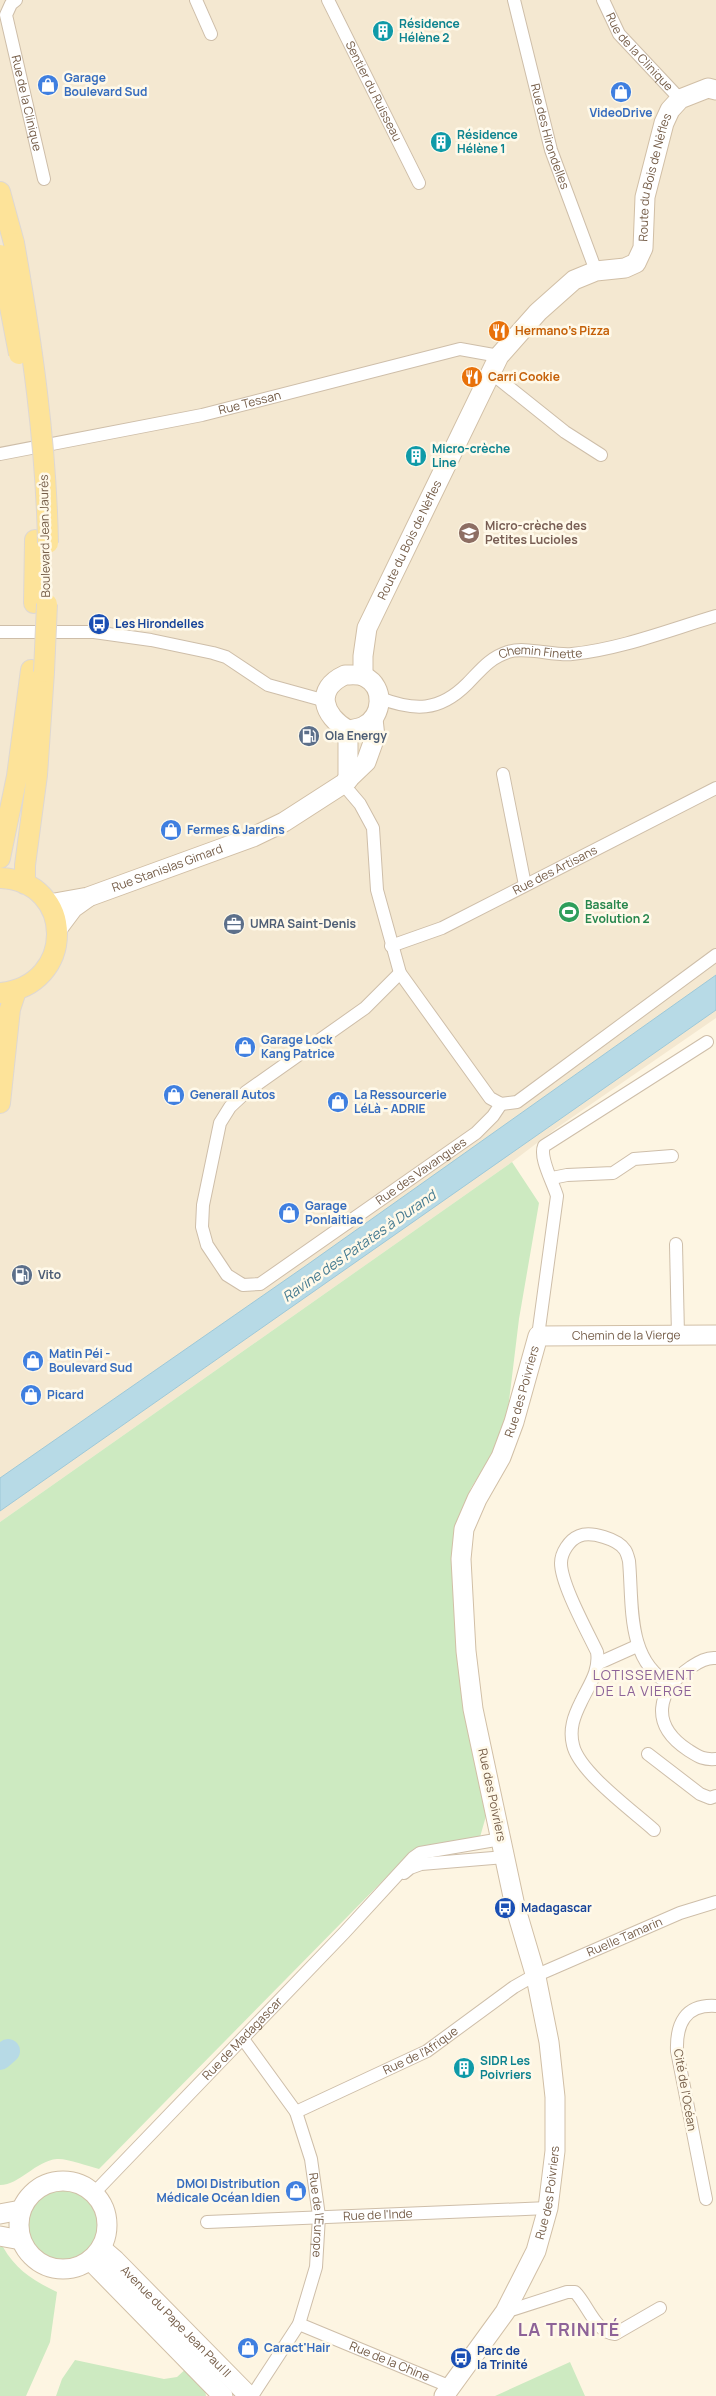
<svg xmlns="http://www.w3.org/2000/svg" width="716" height="2396" viewBox="0 0 716 2396" font-family="Manrope,sans-serif">
	<style>
		.residential { fill: #f4e8d1 }
		.green { fill: #cdeac1 }
		.water { fill: #b7dae6; stroke: #9dc8d8 }
		.lines { fill: none; stroke-linecap: round; stroke-linejoin: round }
		.river { stroke: #b7dae6; stroke-width: 24 }
		.street-casing { stroke: #cebea9; stroke-width: 14 }
		.secondary-casing { stroke: #d1bfa6; stroke-width: 21 }
		.primary-casing { stroke: #ded8d3; stroke-width: 22 }
		.street { stroke: #fff; stroke-width: 12 }
		.secondary { stroke: #fff; stroke-width: 19 }
		.primary { stroke: #fde399; stroke-width: 20 }
		.primary-bridge-casing { stroke: #ded8d3; stroke-width: 22; stroke-linecap: butt }
		.primary-bridge { stroke: #fde399; stroke-width: 20 }
		.labels { text-anchor: middle; stroke-width: 5; stroke-linejoin: round; paint-order: stroke }
		.culture-label { font-size: 12px; font-weight: bold; fill: #0d838f; stroke: #fff9e9; text-anchor: start }
		.street-label { font-size: 12px; fill: #755d48; stroke: #fff9e9 }
		.shop-label { font-size: 12px; font-weight: bold; fill: #366cbe; stroke: #fff9e9; text-anchor: start }
		.food-label { font-size: 12px; font-weight: bold; fill: #c56008; stroke: #fff9e9; text-anchor: start }
		.education-label { font-size: 12px; font-weight: bold; fill: #785e54; stroke: #fff9e9; text-anchor: start }
		.transit-label { font-size: 12px; font-weight: bold; fill: #164399; stroke: #fff9e9; text-anchor: start }
		.service-label { font-size: 12px; font-weight: bold; fill: #4e5e75; stroke: #fff9e9; text-anchor: start }
		.leisure-label { font-size: 12px; font-weight: bold; fill: #27864d; stroke: #fff9e9; text-anchor: start }
		.water-label { font-size: 14px; font-style: italic; fill: #447a90; stroke: #fff9e9 }
		.neighbourhood-label { font-size: 14px; letter-spacing: 1px; fill: #8d6398; stroke: #fff9e9 }
		.district-label { font-size: 18px; font-weight: bold; letter-spacing: 1px; fill: #8d6398; stroke: #fff9e9 }
	</style>
	<rect width="100%" height="100%" fill="#fdf5e2"/>
	<path class="residential" d="M0,0H716V1018L558,1127L512,1162L0,1522Z"/>
	<path class="green" d="M512,1162L539,1203L519,1319L505,1434L471,1488L454,1535L486,1816L480,1837L414,1849L99,2169C88,2166 66,2158 57,2159C35,2161 20,2185 0,2185V1522Z
		M28 2225a36 36 0 1 1 72 0a36 36 0 1 1-72 0Z
		M0,2247H3C16,2270 34,2281 57,2292L50,2342L26,2396H0Z
		M75,2360L164,2379L177,2377L188,2367L205,2390L206,2396H56L62,2379Z
		M570,2362L585,2396H495Z"/>
	<path class="water" d="M716,975V1010L0,1511V1478L304,1267Z"/>
	<g class="lines">
		<path class="river" d="M0,2058L8,2051"/>
		<g class="street-casing">
			<g id="street">
				<path id="s1" d="M16,0L11,4L6,15L44,179"/>
				<path d="M196,0L211,34"/>
				<path id="s2" d="M328,0L419,183"/>
				<path id="s3" d="M514,0L551,150L596,271"/>
				<path id="s4" d="M603,0L619,34L680,99"/>
				<path d="M490,372L565,432L601,455"/>
				<path id="s5" d="M0,454L202,415L460,349L499,356"/>
				<path d="M0,632H94L151,640L213,653L226,657L268,685L326,701"/>
				<path id="s6" d="M380,698C414,711 439,712 467,684C480,671 489,658 508,652C524,646 554,656 572,654C621,649 669,630 716,616"/>
				<path d="M503,774L525,885"/>
				<path d="M343,784L360,804L373,828L377,890L400,973L490,1098L501,1104L517,1102L716,955"/>
				<path id="s7" d="M391,946L442,928L716,788"/>
				<path id="s8" d="M400,973L365,1008L246,1092L230,1107L220,1123L203,1205L202,1227L207,1245L227,1275L243,1285L260,1284L476,1133L493,1116L501,1104"/>
				<path d="M552,1178L567,1175L613,1173L634,1159L672,1156"/>
				<path d="M676,1244L678,1335"/>
				<path d="M538,1336L557,1196C553,1182 539,1158 544,1146L707,1042"/>
				<path d="M716,1658C707,1657 699,1662 691,1667C656,1691 650,1725 688,1750C699,1757 703,1760 716,1759"/>
				<path d="M599,1663L637,1646"/>
				<path d="M648,1754L700,1794L710,1798L716,1796"/>
				<path d="M654,1830C633,1811 579,1772 573,1745C569,1729 574,1716 581,1702C589,1685 600,1671 597,1652C587,1631 561,1584 561,1563C561,1553 569,1540 579,1536C591,1531 618,1539 625,1550C627,1553 628,1557 629,1561C633,1604 626,1661 670,1684"/>
				<path d="M404,1873L410,1868L421,1864L505,1857"/>
				<path id="s9" d="M243,2039L296,2112L311,2159L319,2216L316,2267L299,2324L252,2396"/>
				<path id="s10" d="M296,2112L427,2051L514,1987L528,1979L680,1913L716,1902"/>
				<path id="s11" d="M94,2193L344,1933L413,1858L420,1853L501,1839"/>
				<path d="M706,2199L677,2051C676,2024 685,2004 716,2006"/>
				<path id="s12" d="M207,2222L548,2208"/>
				<path d="M505,2312L567,2292H575C588,2305 595,2332 615,2334L660,2308"/>
				<path id="s13" d="M299,2324L451,2387"/>
			</g>
		</g>
		<g class="secondary-casing">
			<g id="secondary">
				<path d="M345,675C352,675 360,674 365,677C385,687 383,716 364,726C359,729 353,729 348,730C323,716 314,689 345,675Z"/>
				<path id="s14" d="M363,676V656L367,628L499,356L538,312L574,280L596,271L625,268L636,263L643,248L645,197L664,123L670,110L680,99L708,88L716,90"/>
				<path d="M348,730V780"/>
				<path id="s15" d="M49,904L88,897L253,837L284,822L343,784L366,762L375,737L373,719"/>
				<path d="M58,928L73,908L87,898"/>
				<circle cx="63" cy="2225" r="44"/>
				<path d="M0,2214L21,2210"/>
				<path d="M0,2236L21,2240"/>
				<path id="s16" d="M101,2248L115,2260L249,2396"/>
				<path d="M90,2260L223,2396"/>
				<path id="s17" d="M444,2396L505,2312L536,2251L548,2208L555,2151V2097L549,2042L536,1977L515,1906L473,1709L466,1651L461,1559L464,1529L477,1499L501,1457L514,1422L538,1336L716,1335"/>
			</g>
		</g>
		<g class="primary-casing">
			<path id="primary" d="M0,192L14,243
				M34,603L35,540
				M0,858L17,776L31,670
				M0,878C76,881 76,986 0,993
				M25,884V865L37,775L44,672
				M0,1103L10,1009L16,991"/>
		</g>
		<use href="#street" class="street"/>
		<use href="#secondary" class="secondary"/>
		<use href="#primary" class="primary"/>
		<g class="primary-bridge-casing">
			<path id="primary-bridge" d="M14,243C32,343 46,442 48,543
				M0,255L19,354
				M44,672L47,604"/>
		</g>
		<use href="#primary-bridge" class="primary-bridge"/>
	</g>
	<defs>
		<g id="building-disc" transform="scale(1.125)"><circle r="9.5" fill="#0f9aa8" stroke="#fff9e9"/><path d="M-4-6H4V6H1V3H-1V6H-4ZM-2.5-4.3h1.7v1.8h-1.7ZM.8-4.3h1.7v1.8H.8ZM-2.5-1h1.7V.8h-1.7ZM.8-1h1.7V.8H.8Z" fill="#fff"/></g>
		<g id="shop-disc" transform="scale(1.125)"><circle r="9.5" fill="#3f7fe0" stroke="#fff9e9"/><path d="M-5-2.5h2.3a2.7 3.5 0 0 1 5.4 0H5L5.5 6h-11ZM-1.5-2.5h3a1.5 2.3 0 0 0-3 0Z" fill="#fff"/></g>
		<g id="restaurant-disc" transform="scale(1.125)"><circle r="9.5" fill="#e8710a" stroke="#fff9e9"/><path d="M-5-6h1v4h1v-4h1v4h1v-4h1v5L-1.5 .5V6h-2V.5L-5-1ZM5-6V6H3V1.5H1.5Q1.5-4 5-6Z" fill="#fff"/></g>
		<g id="school-disc" transform="scale(1.125)"><circle r="9.5" fill="#8d6e63" stroke="#fff9e9"/><path d="M0-5L7-2L0 1L-7-2ZM-4 1L0 2.5L4 1V4Q0 6-4 4Z" fill="#fff"/></g>
		<g id="bus-disc" transform="scale(1.125)"><circle r="9.5" fill="#1a4fb4" stroke="#fff9e9"/><path d="M-5-6H5V4H4V6H2V4H-2V6H-4V4H-5ZM-3.5-4V0h7V-4ZM-3.5 1.2v1.5H-2V1.2ZM2 1.2v1.5H3.5V1.2Z" fill="#fff"/></g>
		<g id="fuel-disc" transform="scale(1.125)"><circle r="9.5" fill="#5c6f8a" stroke="#fff9e9"/><path d="M-5.5-6h7V0h2V4h1.3V-2.5L3-4.5l.8-.8L6-3V5H2.5V1h-1V6h-7ZM-4.2-4.7v3.2H.2V-4.7Z" fill="#fff"/></g>
		<g id="stadium-disc" transform="scale(1.125)"><circle r="9.5" fill="#2e9e5b" stroke="#fff9e9"/><path d="M0-5a6.5 5 0 1 0 0 10a6.5 5 0 1 0 0-10ZM-3.5-1.8h7v3.6h-7Z" fill="#fff"/></g>
		<g id="office-disc" transform="scale(1.125)"><circle r="9.5" fill="#5c6f8a" stroke="#fff9e9"/><path d="M-6-3h4V-5.5h4V-3h4V5H-6ZM-1-4.5V-3h2v-1.5ZM-6 0V1H6V0Z" fill="#fff"/></g>
	</defs>
	<g fill-rule="evenodd">
		<use href="#building-disc" x="383" y="31"/>
		<use href="#shop-disc" x="48" y="85"/>
		<use href="#shop-disc" x="621" y="92"/>
		<use href="#building-disc" x="441" y="142"/>
		<use href="#restaurant-disc" x="499" y="331"/>
		<use href="#restaurant-disc" x="472" y="377"/>
		<use href="#building-disc" x="416" y="456"/>
		<use href="#school-disc" x="469" y="533"/>
		<use href="#bus-disc" x="99" y="624"/>
		<use href="#fuel-disc" x="309" y="736"/>
		<use href="#shop-disc" x="171" y="830"/>
		<use href="#stadium-disc" x="569" y="912"/>
		<use href="#office-disc" x="234" y="924"/>
		<use href="#shop-disc" x="245" y="1047"/>
		<use href="#shop-disc" x="174" y="1095"/>
		<use href="#shop-disc" x="338" y="1102"/>
		<use href="#shop-disc" x="289" y="1213"/>
		<use href="#fuel-disc" x="22" y="1275"/>
		<use href="#shop-disc" x="33" y="1361"/>
		<use href="#shop-disc" x="31" y="1395"/>
		<use href="#bus-disc" x="505" y="1908"/>
		<use href="#building-disc" x="464" y="2068"/>
		<use href="#shop-disc" x="296" y="2191"/>
		<use href="#shop-disc" x="248" y="2348"/>
		<use href="#bus-disc" x="461" y="2358"/>
	</g>
	<g class="labels">
		<g class="culture-label">
			<text x="399" y="28">Résidence<tspan x="399" dy="14">Hélène 2</tspan></text>
			<text x="457" y="139">Résidence<tspan x="457" dy="14">Hélène 1</tspan></text>
			<text x="432" y="453">Micro-crèche<tspan x="432" dy="14">Line</tspan></text>
			<text x="480" y="2065">SIDR Les<tspan x="480" dy="14">Poivriers</tspan></text>
		</g>
		<g class="street-label">
			<text dy="4" stroke="none"><textPath href="#s4" startOffset="64">Rue de la Clinique</textPath></text>
			<text dy="4" stroke="none"><textPath href="#s2" startOffset="102">Sentier du Ruisseau</textPath></text>
			<text dy="4" stroke="none"><textPath href="#s1" startOffset="109">Rue de la Clinique</textPath></text>
			<text dy="4" stroke="none"><textPath href="#s3" startOffset="141">Rue des Hirondelles</textPath></text>
			<text dy="4" stroke="none"><textPath href="#s14" startOffset="611">Route du Bois de Nèfles</textPath></text>
			<text dy="4" stroke="none"><textPath href="#s5" startOffset="255">Rue Tessan</textPath></text>
			<text transform="translate(45 536) rotate(-91)" y="4">Boulevard Jean Jaurès</text>
			<text dy="4" stroke="none"><textPath href="#s14" startOffset="146">Route du Bois de Nèfles</textPath></text>
			<text dy="4" stroke="none"><textPath href="#s6" startOffset="180">Chemin Finette</textPath></text>
			<text dy="4" stroke="none"><textPath href="#s15" startOffset="124">Rue Stanislas Gimard</textPath></text>
			<text dy="4" stroke="none"><textPath href="#s7" startOffset="181">Rue des Artisans</textPath></text>
			<text dy="4" stroke="none"><textPath href="#s8" startOffset="629">Rue des Vavangues</textPath></text>
			<text dy="4" stroke="none"><textPath href="#s17" startOffset="1202">Chemin de la Vierge</textPath></text>
			<text dy="4" stroke="none"><textPath href="#s17" startOffset="1056">Rue des Poivriers</textPath></text>
			<text transform="translate(492 1795) rotate(78)" y="4">Rue des Poivriers</text>
			<text dy="4" stroke="none"><textPath href="#s10" startOffset="374">Ruelle Tamarin</textPath></text>
			<text dy="4" stroke="none"><textPath href="#s11" startOffset="214">Rue de Madagascar</textPath></text>
			<text dy="4" stroke="none"><textPath href="#s10" startOffset="139">Rue de l'Afrique</textPath></text>
			<text transform="translate(685 2090) rotate(80)" y="4">Cité de l'Océan</text>
			<text dy="4" stroke="none"><textPath href="#s17" startOffset="232">Rue des Poivriers</textPath></text>
			<text dy="4" stroke="none"><textPath href="#s12" startOffset="171">Rue de l'Inde</textPath></text>
			<text dy="4" stroke="none"><textPath href="#s9" startOffset="196">Rue de l'Europe</textPath></text>
			<text dy="4" stroke="none"><textPath href="#s16" startOffset="105">Avenue du Pape Jean Paul II</textPath></text>
			<text dy="4" stroke="none"><textPath href="#s13" startOffset="98">Rue de la Chine</textPath></text>
		</g>
		<g class="shop-label">
			<text x="64" y="82">Garage<tspan x="64" dy="14">Boulevard Sud</tspan></text>
			<text x="621" y="117" text-anchor="middle">VideoDrive</text>
			<text x="187" y="834">Fermes &amp; Jardins</text>
			<text x="261" y="1044">Garage Lock<tspan x="261" dy="14">Kang Patrice</tspan></text>
			<text x="190" y="1099">Generall Autos</text>
			<text x="354" y="1099">La Ressourcerie<tspan x="354" dy="14">LéLà - ADRIE</tspan></text>
			<text x="305" y="1210">Garage<tspan x="305" dy="14">Ponlaitiac</tspan></text>
			<text x="49" y="1358">Matin Péi -<tspan x="49" dy="14">Boulevard Sud</tspan></text>
			<text x="47" y="1399">Picard</text>
			<text x="280" y="2188" text-anchor="end">DMOI Distribution<tspan x="280" dy="14">Médicale Océan Idien</tspan></text>
			<text x="264" y="2352">Caract'Hair</text>
		</g>
		<g class="food-label">
			<text x="515" y="335">Hermano's Pizza</text>
			<text x="488" y="381">Carri Cookie</text>
		</g>
		<g class="education-label">
			<text x="485" y="530">Micro-crèche des<tspan x="485" dy="14">Petites Lucioles</tspan></text>
		</g>
		<g class="transit-label">
			<text x="115" y="628">Les Hirondelles</text>
			<text x="521" y="1912">Madagascar</text>
			<text x="477" y="2355">Parc de<tspan x="477" dy="14">la Trinité</tspan></text>
		</g>
		<g class="service-label">
			<text x="325" y="740">Ola Energy</text>
			<text x="250" y="928">UMRA Saint-Denis</text>
			<text x="38" y="1279">Vito</text>
		</g>
		<g class="leisure-label">
			<text x="585" y="909">Basalte<tspan x="585" dy="14">Evolution 2</tspan></text>
		</g>
		<g class="water-label">
			<text transform="translate(359 1246) rotate(-35)" y="5">Ravine des Patates à Durand</text>
		</g>
		<g class="neighbourhood-label">
			<text x="644" y="1680">LOTISSEMENT<tspan x="644" dy="16">DE LA VIERGE</tspan></text>
		</g>
		<g class="district-label">
			<text x="569" y="2336">LA TRINITÉ</text>
		</g>
	</g>
</svg>
